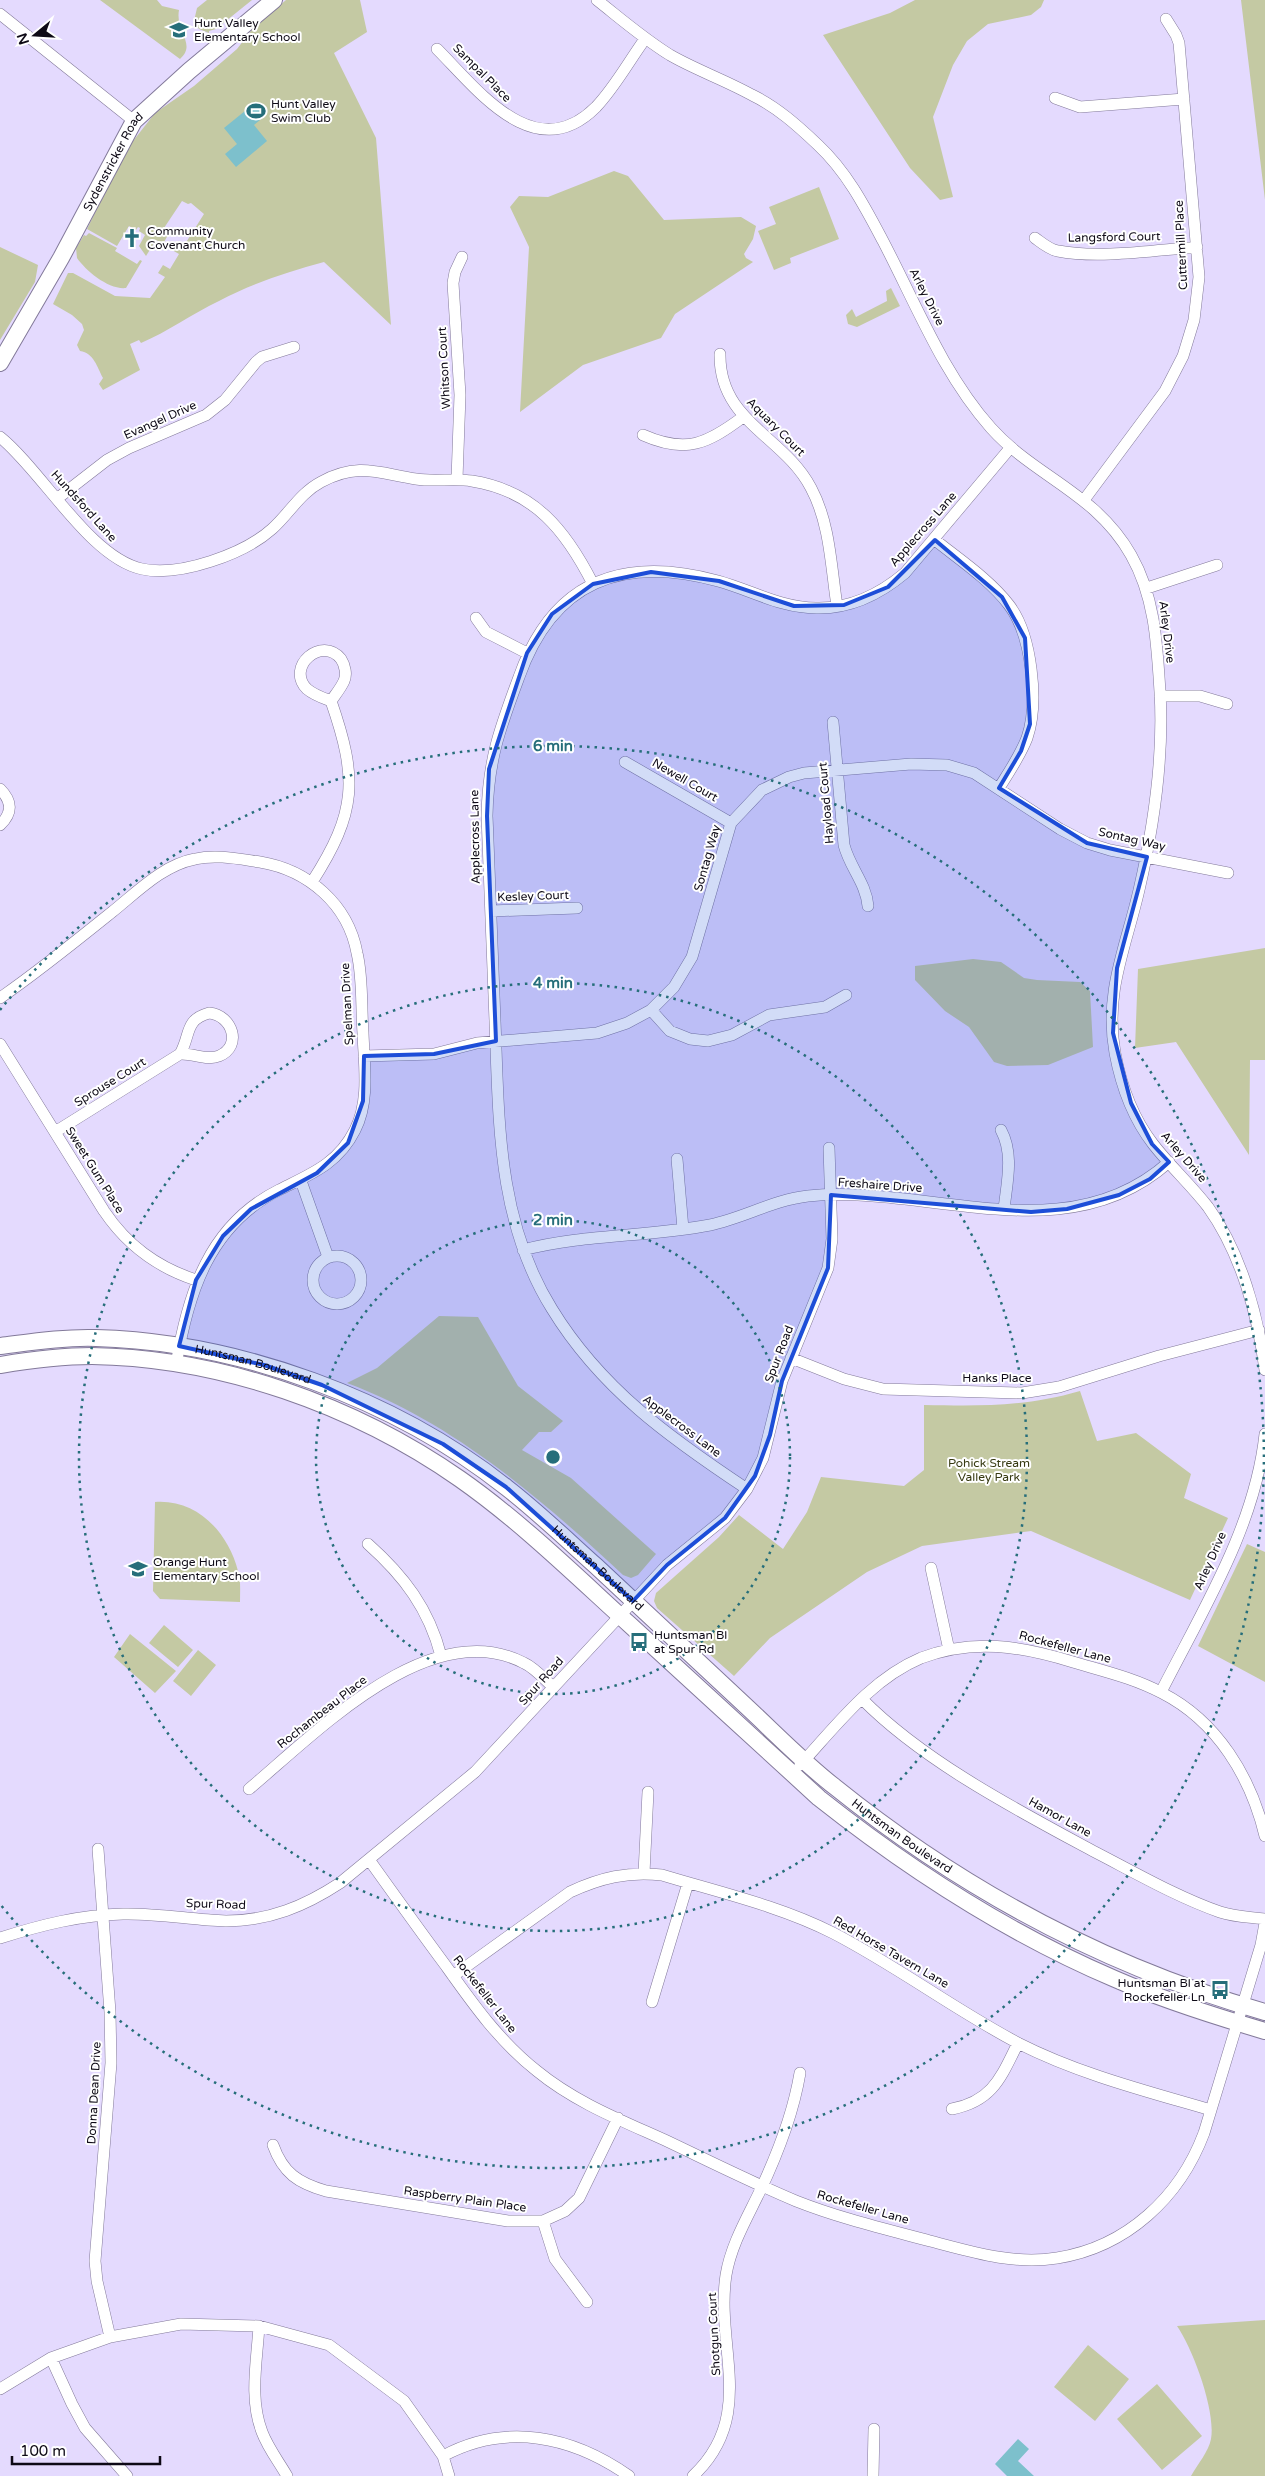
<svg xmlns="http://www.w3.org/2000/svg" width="1265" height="2476" viewBox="0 0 1265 2476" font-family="'Varela Round',sans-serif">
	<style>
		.green { fill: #c4c9a3 }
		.water { fill: #7dc0cc }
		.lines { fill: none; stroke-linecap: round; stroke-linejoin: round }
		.street-casing { stroke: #837a9a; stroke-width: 12 }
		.secondary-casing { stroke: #837a9a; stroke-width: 18 }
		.street { stroke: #fff; stroke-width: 11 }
		.secondary { stroke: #fff; stroke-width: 16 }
		.marked { fill: #1d4ed8; fill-opacity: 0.2; stroke: #1d4ed8; stroke-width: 4; stroke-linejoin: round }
		.ring { fill: none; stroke: #266e7a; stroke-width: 2.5; stroke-dasharray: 2.5 5 }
		.labels { text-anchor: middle; stroke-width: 4; stroke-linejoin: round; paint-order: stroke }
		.poi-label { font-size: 12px; fill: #0e0a16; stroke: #fff; text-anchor: start }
		.street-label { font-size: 12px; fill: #0e0a16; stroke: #fff }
		.park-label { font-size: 12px; fill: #373a12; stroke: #fff }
		.centre { fill: #266e7a; stroke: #fff; stroke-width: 2.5 }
		.ring-label { font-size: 15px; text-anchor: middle; font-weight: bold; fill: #266e7a; stroke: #fff; stroke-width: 4; stroke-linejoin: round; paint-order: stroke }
	</style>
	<rect width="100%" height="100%" fill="#e4dafe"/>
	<path class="green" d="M100,0H157L162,6L179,10C175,32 197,44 180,59Z
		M207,0H252L216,29L209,31V33L199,29L194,21L197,8Z
		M286,0H360L367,32L334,53L376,138L391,325L324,262C287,272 253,283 219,301C192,314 167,332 141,343L139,340L130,344L140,370L103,390L99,384L103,378C97,367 94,353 80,351L77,345L84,330L82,324L72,315L53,304L68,273H73L115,296L150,298L165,277L158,273L163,265L170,269L179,254L172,250L179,241L185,244L204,214L191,203L188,204L182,201L162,231L168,235L163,244L156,240L146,256L139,246L145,235L139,231L140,228L138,227L136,230L129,226L117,246L87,229L126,150L155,113L194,86L237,49L253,28Z
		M915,0H1044L1041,7L1031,15L988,24L967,41L953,65L933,117L953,197L940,200L910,168L823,35L890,13Z
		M1241,0H1265V200Z
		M614,171L628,176L664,220L741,217L756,226L753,239L744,254L746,258L753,262L675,314L661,338L583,365L520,412L529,247L510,207L519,196L548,197Z
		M819,187L839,239L790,258L791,263L774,270L758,231L776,224L769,207Z
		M89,233L117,248L115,251L137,264L140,260L142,261L126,288C109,290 86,271 77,258L76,248L84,235L86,236Z
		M0,247L38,265L35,282L0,340Z
		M891,288L900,306L857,327L848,324L846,315L852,309L856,317L887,301L886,291Z
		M1265,948V1060H1250L1249,1155L1176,1042L1135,1048L1138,969Z
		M973,959L1001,962L1024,978L1037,980L1080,982L1090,991L1093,1047L1048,1065L1007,1066L994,1062L969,1027L945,1011L915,980V966Z
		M439,1316L478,1317L518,1386L563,1421L551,1432H539L522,1450L571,1478L656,1554L638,1575L631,1578L623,1575C540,1498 454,1423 347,1383L377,1368Z
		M1080,1391L1097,1441L1136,1433L1191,1474L1184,1498L1228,1518L1190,1600L1031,1531L922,1546L867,1572L770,1638L734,1676L657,1608L654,1601L656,1593L719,1537L739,1515L783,1549L807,1512L821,1477L904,1486L924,1470V1405C981,1406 1025,1407 1080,1391Z
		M155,1502C197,1499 228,1532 238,1571C241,1580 240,1592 240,1602L160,1599L153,1591Z
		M1247,1544L1265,1552V1682L1198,1646Z
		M164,1625L193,1650L178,1667L149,1643Z
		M130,1634L176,1671L155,1693L114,1657Z
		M198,1650L216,1665L191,1696L173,1681Z
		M1265,2320V2476H1191C1197,2465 1209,2451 1211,2439C1216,2411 1193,2349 1177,2326Z
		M1088,2345L1129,2379L1095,2421L1054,2387Z
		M1157,2384L1202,2436L1162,2470L1117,2419Z"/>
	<path class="water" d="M256,102L266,115L254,125L267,141L236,167L225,154L237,144L224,128Z
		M1018,2439L1029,2449L1018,2461L1034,2476H1007L995,2464Z"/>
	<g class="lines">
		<g class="street-casing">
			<path id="street" d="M597,0C621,19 644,39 670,55C696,70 725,80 752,95C777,107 798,126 818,145C847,172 865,207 883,241C916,304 943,374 991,428C1035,477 1096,493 1131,555C1155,597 1157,644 1160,692C1164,758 1154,825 1139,890C1126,947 1104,992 1115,1053C1121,1085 1133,1118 1153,1144C1170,1166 1191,1185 1208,1207C1241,1253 1258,1315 1265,1370
				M0,14L134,121
				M437,49C477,89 535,168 596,107C615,87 629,61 645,39
				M1055,98L1080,107L1184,99
				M1035,238C1042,243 1050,250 1058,251C1098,259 1156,250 1197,247
				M720,354C719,422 784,436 811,488C830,523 831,567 837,606
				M643,435C686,454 707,444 743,417
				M0,437C43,472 90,558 142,569C180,577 244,554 272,529C289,514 300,493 321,482C358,462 378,473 416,479C435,482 454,478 472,481C535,491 566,531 593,584
				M457,479L460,395L453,283L455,272L462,257
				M58,498L107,460L129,448L206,415L225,400L256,362L262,357L294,347
				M1084,500L1165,391L1183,356L1194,320L1199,277L1179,43L1176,35L1166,19
				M935,540C960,560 990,580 1009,605C1032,635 1039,703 1027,738C1020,756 1009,772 999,788
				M1147,588L1217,565
				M476,618L486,632L527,653
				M1160,696H1200L1227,704
				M833,722L844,845C850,868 866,883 868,906
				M625,762L731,823
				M0,789C12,801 13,813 0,825
				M312,882C357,812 358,779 331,701C335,695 341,688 344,681C347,675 345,665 341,659C322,635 285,667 307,689C314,695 323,698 331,701
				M491,911L577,908
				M0,998C39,971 76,941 112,912C137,892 163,865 195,859C216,854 239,859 260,862C308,870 348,904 357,953C363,978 361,1006 363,1033C364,1064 370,1101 355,1130C338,1164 311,1174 279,1190C209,1225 188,1293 176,1365
				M651,1010L670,1031L690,1039L708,1041L732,1035L769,1015L825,1007L846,995
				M209,1013C232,1015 243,1046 219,1056C207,1061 193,1053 180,1054C191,1035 184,1020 209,1013Z
				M0,1044L104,1211C127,1245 156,1267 196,1280
				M364,1056L434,1054L477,1043L597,1033L627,1023L651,1010L674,987L692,957L731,823L762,790L789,777L804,773L911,764L947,765L974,773L1060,829L1087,843L1110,850L1228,873
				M1001,1130C1014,1154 1007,1182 1004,1209
				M55,1132L180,1054
				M677,1159L683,1229
				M301,1181L328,1257
				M523,1250C584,1234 648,1237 710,1225C744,1218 773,1200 808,1196C929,1184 1066,1254 1169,1162
				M313 1280a24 24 0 1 1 48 0a24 24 0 1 1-48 0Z
				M791,1358L844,1379L883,1389L1022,1393L1059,1387L1159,1356L1259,1330
				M747,1489C670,1438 601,1389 552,1309C497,1221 499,1121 495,1021C492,952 490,884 487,816C488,760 500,728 519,677C553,581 622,555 718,581C751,590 781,608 816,608C850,609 880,594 905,573L1011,447
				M368,1544C404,1576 429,1609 441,1656
				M931,1568L949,1650
				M1161,1692C1202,1611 1255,1527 1265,1434
				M862,1699C923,1761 1017,1810 1093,1851C1134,1872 1177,1897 1220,1912C1235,1917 1250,1917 1265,1919
				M800,1765C836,1726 871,1679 921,1658C973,1638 1021,1646 1073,1662C1103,1671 1134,1678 1162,1693C1217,1721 1251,1777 1265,1836
				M249,1789C316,1733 430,1614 524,1663C535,1668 544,1679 553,1687
				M98,1849L110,2012L111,2063L95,2261L97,2281L110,2337
				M370,1861C395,1896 420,1931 446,1966C473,2004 499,2041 537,2071C576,2103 623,2121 669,2142C711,2162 753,2183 796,2201C839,2218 885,2229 930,2241C972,2252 1013,2265 1057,2258C1127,2247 1180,2197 1204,2133L1261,1945L1265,1923
				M644,1873L648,1792
				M0,1938C41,1925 80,1915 123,1914C158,1913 192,1920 226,1921C269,1921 305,1906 340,1883L475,1772L667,1565L725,1518L747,1489L763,1458L782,1381L828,1268L832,1239L829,1148
				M453,1976L570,1892C600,1878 628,1871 662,1875C718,1892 780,1906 833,1933C897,1966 955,2010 1018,2043C1079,2074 1146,2091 1211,2110
				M652,2002L688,1883
				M952,2109C993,2101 1001,2077 1018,2043
				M273,2145C283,2173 298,2183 326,2191L508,2221H543L565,2211L579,2198L618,2118
				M543,2221L555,2259L587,2302
				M259,2326C257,2361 249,2398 262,2432C268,2448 279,2462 287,2476
				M51,2358L72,2404L85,2428L127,2476
				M0,2389L51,2358L110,2337L181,2324L259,2326L329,2345L404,2401L443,2456L449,2476
				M443,2456C506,2422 572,2436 629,2476
				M693,2476C757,2416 715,2347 726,2275C731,2245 747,2218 760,2191C778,2153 793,2115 800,2073
				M873,2476L874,2429"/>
		</g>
		<g class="secondary-casing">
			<g id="secondary">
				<path id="s1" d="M0,363L61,258L134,121L189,71L274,0"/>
				<path id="s2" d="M0,1346C32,1342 64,1337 96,1338C239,1342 395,1399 507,1488C538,1512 567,1540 596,1566C647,1613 697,1660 747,1707C776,1734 804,1763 835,1787C963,1890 1107,1967 1265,2012"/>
				<path d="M0,1365C30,1360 61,1356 92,1356C221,1358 354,1405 460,1479C520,1521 574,1574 629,1624C692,1682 756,1740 819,1798C910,1870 1007,1933 1115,1979C1163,2000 1214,2016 1265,2031"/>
			</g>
		</g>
		<use href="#street" class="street"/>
		<use href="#secondary" class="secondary"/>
	</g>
	<path class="marked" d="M935,540L1002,597L1025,638L1030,724L1021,751L999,788L1087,843L1147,857L1117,968L1113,1033L1131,1103L1152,1144L1169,1162L1150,1179L1119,1195L1067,1209L1031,1212L831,1195L828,1268L782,1381L770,1435L755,1476L725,1518L667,1565L633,1601L506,1487L443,1444L322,1385L264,1365L179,1346L196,1280L223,1236L251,1209L317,1173L348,1143L363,1101L364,1056L434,1054L496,1041L487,816L489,769L527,653L552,614L593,584L651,572L719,581L794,606L844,605L888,587Z"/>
	<g class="ring">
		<circle cx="553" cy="1457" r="237"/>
		<circle cx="553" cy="1457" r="474"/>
		<path d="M0 1010A711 711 0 1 1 0 1904"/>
	</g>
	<defs>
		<g id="school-bare" transform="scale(1.5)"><path d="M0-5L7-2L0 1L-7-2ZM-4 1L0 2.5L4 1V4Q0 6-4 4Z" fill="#266e7a" stroke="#fff" stroke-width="2.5" paint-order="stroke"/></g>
		<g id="stadium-bare" transform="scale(1.5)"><path d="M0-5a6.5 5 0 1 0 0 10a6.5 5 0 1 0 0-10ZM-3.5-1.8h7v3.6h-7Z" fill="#266e7a" stroke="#fff" stroke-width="2.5" paint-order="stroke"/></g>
		<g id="church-bare" transform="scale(1.5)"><path d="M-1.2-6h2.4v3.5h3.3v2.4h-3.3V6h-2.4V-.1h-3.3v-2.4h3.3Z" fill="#266e7a" stroke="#fff" stroke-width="2.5" paint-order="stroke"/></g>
		<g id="bus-bare" transform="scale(1.5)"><path d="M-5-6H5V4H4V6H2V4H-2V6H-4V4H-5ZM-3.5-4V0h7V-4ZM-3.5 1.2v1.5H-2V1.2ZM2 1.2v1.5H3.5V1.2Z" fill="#266e7a" stroke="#fff" stroke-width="2.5" paint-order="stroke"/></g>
	</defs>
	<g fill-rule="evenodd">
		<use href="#school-bare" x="179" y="30"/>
		<use href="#stadium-bare" x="256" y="111"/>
		<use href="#church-bare" x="132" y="238"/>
		<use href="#school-bare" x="138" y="1569"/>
		<use href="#bus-bare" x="639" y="1642"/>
		<use href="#bus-bare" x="1220" y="1990"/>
	</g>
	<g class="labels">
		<g class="poi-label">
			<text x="194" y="27">Hunt Valley<tspan x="194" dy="14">Elementary School</tspan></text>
			<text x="271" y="108">Hunt Valley<tspan x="271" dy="14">Swim Club</tspan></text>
			<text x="147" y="235">Community<tspan x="147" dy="14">Covenant Church</tspan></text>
			<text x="153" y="1566">Orange Hunt<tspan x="153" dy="14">Elementary School</tspan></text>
			<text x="654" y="1639">Huntsman Bl<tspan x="654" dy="14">at Spur Rd</tspan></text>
			<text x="1205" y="1987" text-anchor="end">Huntsman Bl at<tspan x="1205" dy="14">Rockefeller Ln</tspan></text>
		</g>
		<g class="street-label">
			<text transform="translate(482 73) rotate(45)" y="4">Sampal Place</text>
			<text dy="4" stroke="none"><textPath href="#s1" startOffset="231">Sydenstricker Road</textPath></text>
			<text transform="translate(1114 237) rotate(-1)" y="4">Langsford Court</text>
			<text transform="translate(1181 245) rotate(-93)" y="4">Cuttermill Place</text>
			<text transform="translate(927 297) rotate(63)" y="4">Arley Drive</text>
			<text transform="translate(444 368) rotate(-93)" y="4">Whitson Court</text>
			<text transform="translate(160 420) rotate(-24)" y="4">Evangel Drive</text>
			<text transform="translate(776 427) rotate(45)" y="4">Aquary Court</text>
			<text transform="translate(84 506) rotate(48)" y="4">Hundsford Lane</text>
			<text transform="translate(923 529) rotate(-49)" y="4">Applecross Lane</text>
			<text transform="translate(1167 632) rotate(83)" y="4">Arley Drive</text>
			<text transform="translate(685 780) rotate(30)" y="4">Newell Court</text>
			<text transform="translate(826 803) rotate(-95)" y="4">Hayload Court</text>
			<text transform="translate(475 837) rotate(-91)" y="4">Applecross Lane</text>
			<text transform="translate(1132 839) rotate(13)" y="4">Sontag Way</text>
			<text transform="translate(707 858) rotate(-74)" y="4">Sontag Way</text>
			<text transform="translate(533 896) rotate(-2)" y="4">Kesley Court</text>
			<text transform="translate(347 1004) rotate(-93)" y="4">Spelman Drive</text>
			<text transform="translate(110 1082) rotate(-32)" y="4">Sprouse Court</text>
			<text transform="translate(1184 1157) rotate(49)" y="4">Arley Drive</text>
			<text transform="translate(95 1170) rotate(58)" y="4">Sweet Gum Place</text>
			<text transform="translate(880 1185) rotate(4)" y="4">Freshaire Drive</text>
			<text transform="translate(779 1354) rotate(-69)" y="4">Spur Road</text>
			<text dy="4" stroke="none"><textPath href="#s2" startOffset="256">Huntsman Boulevard</textPath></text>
			<text x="997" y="1382">Hanks Place</text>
			<text transform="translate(682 1426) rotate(37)" y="4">Applecross Lane</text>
			<text transform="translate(1210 1561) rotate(-66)" y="4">Arley Drive</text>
			<text dy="4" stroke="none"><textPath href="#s2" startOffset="662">Huntsman Boulevard</textPath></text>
			<text transform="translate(1065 1647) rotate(15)" y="4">Rockefeller Lane</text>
			<text transform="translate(541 1681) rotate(-48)" y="4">Spur Road</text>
			<text transform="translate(322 1712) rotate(-38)" y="4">Rochambeau Place</text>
			<text transform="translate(1060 1817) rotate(29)" y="4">Hamor Lane</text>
			<text dy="4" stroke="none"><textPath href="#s2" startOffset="1068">Huntsman Boulevard</textPath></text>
			<text transform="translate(216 1904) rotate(2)" y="4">Spur Road</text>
			<text transform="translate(891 1952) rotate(30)" y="4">Red Horse Tavern Lane</text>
			<text transform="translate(485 1994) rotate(52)" y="4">Rockefeller Lane</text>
			<text transform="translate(94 2093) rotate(-87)" y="4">Donna Dean Drive</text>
			<text transform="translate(465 2199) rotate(8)" y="4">Raspberry Plain Place</text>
			<text transform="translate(863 2207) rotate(16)" y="4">Rockefeller Lane</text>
			<text transform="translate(714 2334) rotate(-93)" y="4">Shotgun Court</text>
		</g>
		<g class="park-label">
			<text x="989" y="1467">Pohick Stream<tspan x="989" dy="14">Valley Park</tspan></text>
		</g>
	</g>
	<circle cx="553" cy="1457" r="8" class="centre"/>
	<g class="ring-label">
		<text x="553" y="751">6 min</text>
		<text x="553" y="988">4 min</text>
		<text x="553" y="1225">2 min</text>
	</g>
	<g transform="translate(35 35) rotate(252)" stroke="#ffffff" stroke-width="4" paint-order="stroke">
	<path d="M0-4L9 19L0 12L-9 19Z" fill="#0e0a16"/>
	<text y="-8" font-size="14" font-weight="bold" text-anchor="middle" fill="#0e0a16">N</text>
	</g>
	<path d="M12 2456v8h148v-8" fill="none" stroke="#0e0a16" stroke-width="2.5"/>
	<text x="20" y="2456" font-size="15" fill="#0e0a16" stroke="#ffffff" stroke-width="4" paint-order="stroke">100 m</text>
</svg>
